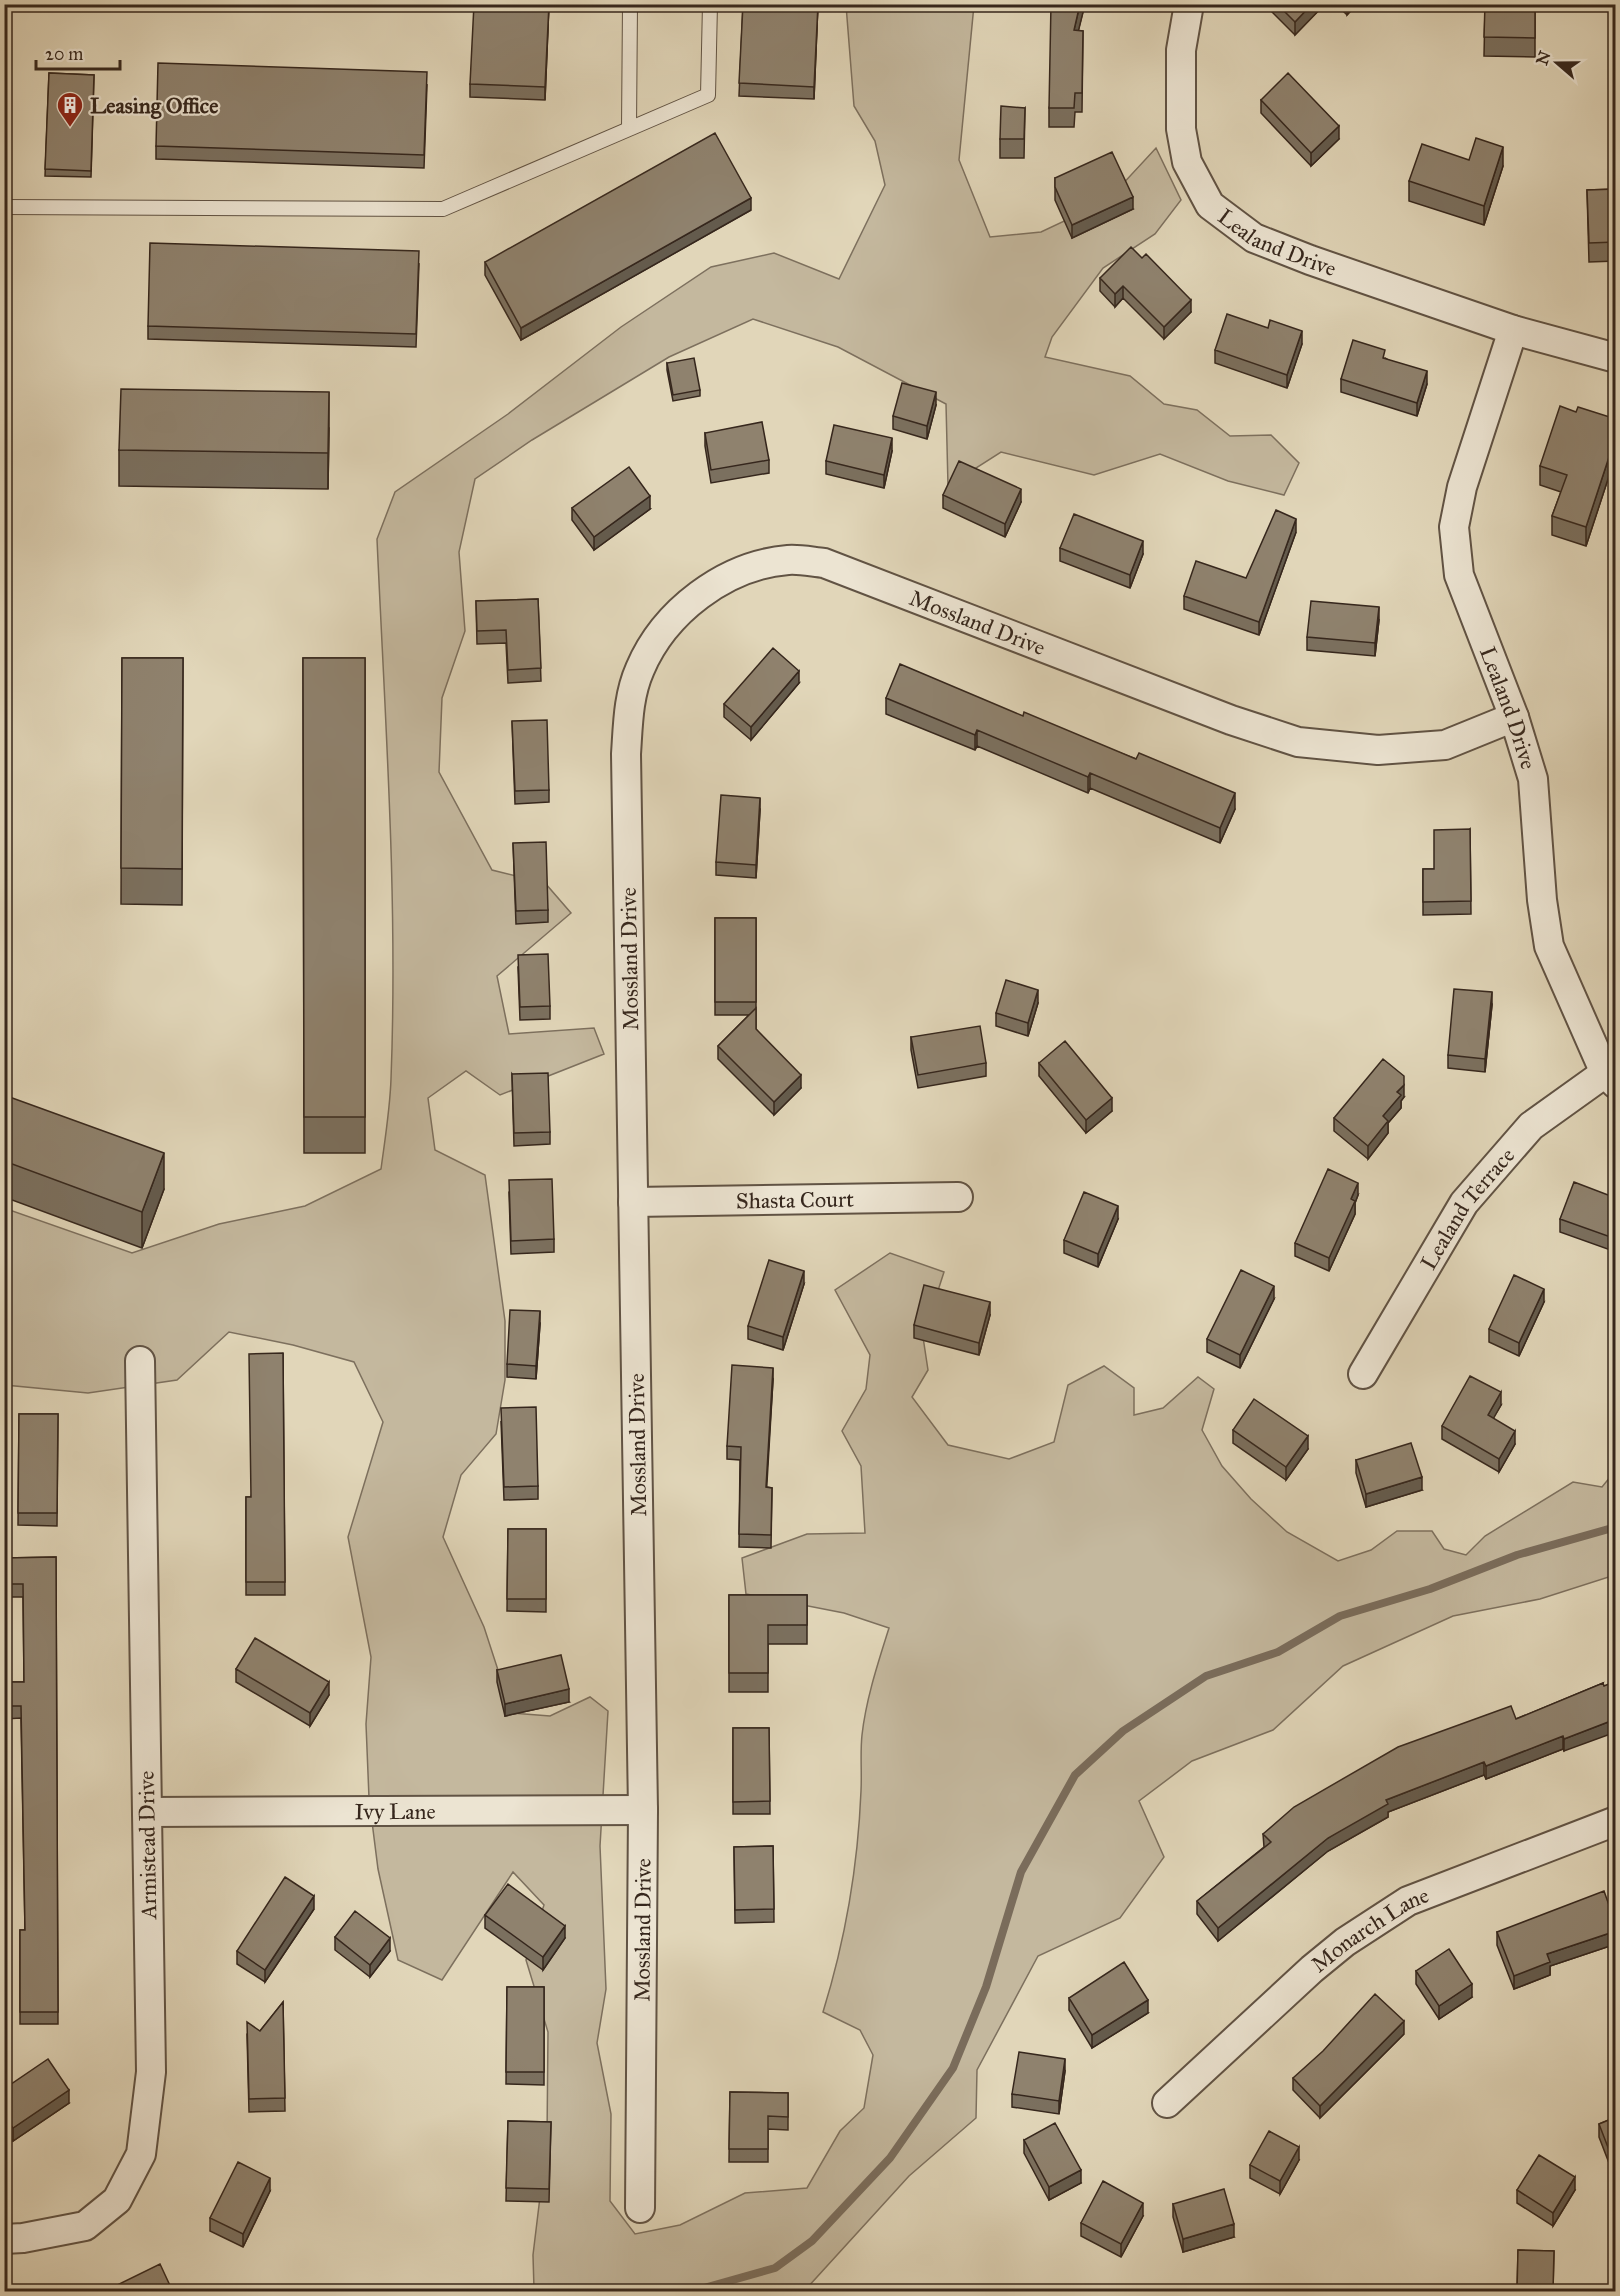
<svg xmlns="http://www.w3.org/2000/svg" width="1620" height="2296" viewBox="0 0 1620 2296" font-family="'IM FELL Great Primer',serif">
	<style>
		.green { fill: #c4b89e; stroke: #7d705e; stroke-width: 1.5 }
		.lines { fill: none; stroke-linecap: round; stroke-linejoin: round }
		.stream { stroke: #7a6c5b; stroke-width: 8 }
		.service-casing { stroke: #615344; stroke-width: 16 }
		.minor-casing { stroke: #615344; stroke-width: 32 }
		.service { stroke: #ece4d2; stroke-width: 14 }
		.minor { stroke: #ece4d2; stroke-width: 28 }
		.wall { fill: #7b705f; stroke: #36271d; stroke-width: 1.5 }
		.shaded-wall { fill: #645b4d; stroke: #36271d; stroke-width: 1.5 }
		.building { fill: #8f826e; stroke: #36271d; stroke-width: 1.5 }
		.labels { text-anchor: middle; stroke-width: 4.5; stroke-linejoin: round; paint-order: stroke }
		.poi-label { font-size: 22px; font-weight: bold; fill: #36271d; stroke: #ece4d2; text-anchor: start }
		.street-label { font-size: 22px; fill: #36271d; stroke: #ece4d2 }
	</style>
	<rect width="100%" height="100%" fill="#e1d6b9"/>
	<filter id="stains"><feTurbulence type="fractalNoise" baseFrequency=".00333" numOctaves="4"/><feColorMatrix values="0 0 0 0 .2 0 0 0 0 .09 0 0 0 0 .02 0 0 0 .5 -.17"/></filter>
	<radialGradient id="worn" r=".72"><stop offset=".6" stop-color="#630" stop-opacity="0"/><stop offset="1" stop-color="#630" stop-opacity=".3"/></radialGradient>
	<path class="green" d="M846,5H974L959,160L990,237L1041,232L1107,201L1156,148L1181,200L1155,234L1103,268L1052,337L1045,357L1130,376L1164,404L1197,410L1230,436L1271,435L1299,463L1284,495L1228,481L1160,454L1094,475L1001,452L948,486L946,404L838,347L753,319L669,357L532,440L475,479L459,552L465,631L442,698L439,772L492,870L545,883L571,913L497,976L509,1034L594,1028L604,1054L500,1095L466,1071L428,1098L435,1150L485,1175L505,1321V1380L496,1434L461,1475L443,1537L484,1627L512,1713L550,1716L590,1697L608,1711L600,1846L606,1989L597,2043L611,2114L610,2201L635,2234L680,2225L745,2193L807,2188L840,2131L864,2108L873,2055L860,2030L823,2012C845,1941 858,1865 861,1791C862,1772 860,1753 862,1735C866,1699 878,1663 889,1628L844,1613L746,1594L742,1558L807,1534L865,1533L861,1466L842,1431L866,1389L870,1355L835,1290L890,1253L944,1272L923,1337L928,1370L912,1397L948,1445L1009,1459L1054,1442L1068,1385L1104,1366L1134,1388V1415L1163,1408L1198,1377L1214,1389L1202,1430L1222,1466L1251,1499L1287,1532L1338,1561L1371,1550L1397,1531H1432L1444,1549L1466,1555L1485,1536L1573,1482L1602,1487L1615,1471V1575L1540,1599L1453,1616L1343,1666L1273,1730L1192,1761L1139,1801L1164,1857L1120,1918L1038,1956L977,2070L976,2118L909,2176L807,2288L808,2291H521L534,2289L533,2255L547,2139L548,2032L526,1960L544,1905L513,1872L442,1980L398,1960L378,1869L369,1798L366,1724L371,1657L348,1537L383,1422L354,1362L293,1345L229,1332L177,1380L88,1393L5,1385L4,1208L132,1253L219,1224L305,1206L381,1169C385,1139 390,1109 391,1079C398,899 385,719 377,539L395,492L508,414L621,327L711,267L774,253L839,279L885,185L875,141L854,106Z"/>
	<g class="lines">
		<path class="stream" d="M690,2292L775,2268L812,2241L890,2158L953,2068L986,1987L1021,1872L1075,1775L1123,1731L1206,1676L1278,1652L1340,1616L1430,1589L1517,1555L1616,1527"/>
		<g class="service-casing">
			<path id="service" d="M629,128L630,4
				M4,207L443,209L708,95L710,4"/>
		</g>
		<g class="minor-casing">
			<g id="minor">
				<path id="s1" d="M1189,4L1181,50V129L1187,162L1210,205L1254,238L1310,260L1513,330L1616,358"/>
				<path id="s2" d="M1513,330L1462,487L1454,527L1459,575L1514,717L1533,779L1542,900L1549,946L1605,1073L1616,1084"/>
				<path id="s3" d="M633,1202L958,1197"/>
				<path id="s4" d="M1363,1374L1464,1203L1531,1126L1605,1073"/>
				<path id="s5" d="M147,1812L643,1810"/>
				<path id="s6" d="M1167,2103L1312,1969L1345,1942L1408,1901L1616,1821"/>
				<path id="s7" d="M640,2208L643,1810L626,754C628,725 628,696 640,669C664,612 725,565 788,560C799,559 813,562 824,563L1231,720L1298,742L1378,750L1445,745L1514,717"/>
				<path d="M4,2239L23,2238L85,2226L117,2200L141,2154L151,2072L140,1361"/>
			</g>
		</g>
		<use href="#service" class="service"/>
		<use href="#minor" class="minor"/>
	</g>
	<path class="wall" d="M549,4L545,100L470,97V84Z
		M743,4H818L814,99L739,96Z
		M1085,4L1078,31H1083L1082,112H1075L1074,127H1049V108Z
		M1271,4H1325L1295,35L1271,11Z
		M1336,4H1357L1347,15Z
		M1445,4H1522L1535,6V57L1484,56L1485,9L1445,10Z
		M49,73L94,75L91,177L45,176Z
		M427,85L424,168L156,159V146Z
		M1261,100L1339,139L1311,166L1261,113Z
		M1025,108L1024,158H1000V139Z
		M1469,160L1503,166L1484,225L1409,201V181Z
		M1055,178L1133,209L1072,238L1055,200Z
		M1616,189V261L1589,262L1587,190Z
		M751,210L521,340L485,275V262Z
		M1142,258L1191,312L1164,339L1123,298L1115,307L1100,291V278Z
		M419,264L416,347L148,339V326Z
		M1268,328L1302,344L1287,388L1215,363V350Z
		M1385,358L1427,384L1417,416L1341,392V379Z
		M667,363L700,390V396L673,401L667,370Z
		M936,405L927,439L893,429V416Z
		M1576,412L1616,419V479L1609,476L1586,546L1552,535V516L1561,492L1540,485V466Z
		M329,428L328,489L119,486V450Z
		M705,433L769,460V473L711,483L705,446Z
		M892,451L884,488L826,474V461Z
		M943,495L1021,502L1005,537L943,508Z
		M572,508L650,509L594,550L572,520Z
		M1296,532L1259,635L1184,609V596L1246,578Z
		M1060,548L1143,554L1130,588L1060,561Z
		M538,599L541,681L508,683L506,643L477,644L476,601Z
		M1379,620L1375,656L1307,650V637Z
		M122,658H183L182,905L121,904Z
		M303,658H365V1153H304Z
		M799,683L751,740L724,717V704Z
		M886,698L1023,716L1136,759L1235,809L1220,843L1090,788L1088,793L977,746L975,750L886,714Z
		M512,721L549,790V802L515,804Z
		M1616,736V877H1609V858Z
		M760,810L756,878L716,875V862Z
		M1470,829L1471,914L1423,915V869H1434Z
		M513,843L548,910V922L516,924Z
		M715,918H756V1029L801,1088L774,1115L718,1059V1046L749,1015H715Z
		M518,968L550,1006V1019L520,1020Z
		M1038,1003L1028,1036L996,1026V1013Z
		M1492,1005L1485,1072L1448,1068V1055Z
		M911,1037L986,1063V1076L918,1088L911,1050Z
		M1039,1063L1112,1111L1086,1133L1039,1076Z
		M512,1074L550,1132V1144L514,1146Z
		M4,1095L164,1189L142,1248L4,1197Z
		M1404,1097L1401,1101V1108L1388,1123V1133L1368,1159L1334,1131V1118Z
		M509,1193L554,1239V1252L511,1254Z
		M1358,1195L1355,1203V1214L1329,1271L1295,1256V1243Z
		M1616,1198V1252L1560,1232V1219Z
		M1118,1219L1098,1267L1064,1253V1240Z
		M804,1284L783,1350L748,1339V1326Z
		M1274,1299L1240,1368L1207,1352V1339Z
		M1544,1302L1519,1356L1489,1342V1329Z
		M990,1315L979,1355L914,1338V1325Z
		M540,1324L536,1379L507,1377V1364Z
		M283,1353L285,1595H246V1497H251Z
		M773,1380L766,1487L772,1488L771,1548L739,1547L740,1460L727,1459V1446Z
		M1501,1405L1493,1418L1515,1444L1499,1472L1442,1439V1426Z
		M19,1414H58L57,1526L18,1525Z
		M501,1421L538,1486V1499L504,1500Z
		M1233,1430L1308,1449L1286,1480L1233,1443Z
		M1356,1460L1422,1490L1366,1507L1356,1473Z
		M508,1529H546V1612L507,1611Z
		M56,1557L58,2024H20V1930H25L21,1718L4,1719V1682H24L23,1597H4V1558Z
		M729,1595H807V1644H768V1692H729Z
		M236,1669L329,1695L310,1726L236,1682Z
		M497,1670L569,1702L505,1716L497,1682Z
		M1603,1683L1564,1751L1563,1749L1486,1779L1484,1775L1388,1812V1817L1328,1851L1218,1941L1197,1914V1901L1264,1847L1263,1834L1516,1719Z
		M733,1728H769L770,1814H733Z
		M773,1846L774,1922L735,1923L734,1847Z
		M314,1909L265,1982L237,1964V1951Z
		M485,1915L565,1938L543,1970L485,1928Z
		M1616,1925V1944L1550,1966V1975L1514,1989L1497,1945V1932Z
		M335,1937L390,1951L370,1977L335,1950Z
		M1416,1971L1472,1997L1439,2019L1416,1984Z
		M507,1987H544V2085L506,2084Z
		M1069,1998L1148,2013L1092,2048L1069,2010Z
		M283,2002L285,2111L249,2112L247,2034L260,2031Z
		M1404,2034L1320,2118L1293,2090V2078Z
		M1065,2071L1059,2114L1012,2107V2094Z
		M4,2089L69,2103L13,2141L4,2129Z
		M730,2092L788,2093V2130L768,2129V2162H729Z
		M1616,2117L1614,2176L1599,2137V2124Z
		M508,2121L551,2122L549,2202L506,2201Z
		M1024,2140L1081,2183L1049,2200L1024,2153Z
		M1299,2160L1280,2194L1250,2178V2165Z
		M1517,2190H1575L1553,2226L1517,2203Z
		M270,2191L243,2247L210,2231V2218Z
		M1173,2204L1234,2237L1183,2252L1173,2217Z
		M1143,2216L1121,2257L1081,2236V2223Z
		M1518,2250L1554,2251L1553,2292H1517Z"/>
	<path class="shaded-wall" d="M549,4L545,100V87Z
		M818,4L814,99V87Z
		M1080,4H1085L1074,49V30Z
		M1312,4H1325L1295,35V22Z
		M1347,4H1357L1347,15Z
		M1339,126V139L1311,166V153Z
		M1503,147V166L1484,225V206Z
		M1133,197V209L1072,238V225Z
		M751,198V210L521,340V328Z
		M1123,286V298L1115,307V294Z
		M1191,300V312L1164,339V327Z
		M1302,331V344L1287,388V375Z
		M1427,371V384L1417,416V403Z
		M329,392V428L328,489V453Z
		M936,392V405L927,439V426Z
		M892,438V451L884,488V475Z
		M1609,457V476L1586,546V527Z
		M1021,489V502L1005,537V524Z
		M650,496V509L594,550V537Z
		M1296,519V532L1259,635V622Z
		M1143,541V554L1130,588V575Z
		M1379,607V620L1375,656V643Z
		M799,671V683L751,740V727Z
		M977,730V746L975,750V735Z
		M1090,773V788L1088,793V777Z
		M1235,793V809L1220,843V828Z
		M760,798V810L756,878V865Z
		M1038,990V1003L1028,1036V1023Z
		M1492,992V1005L1485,1072V1059Z
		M801,1075V1088L774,1115V1102Z
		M1404,1085V1097L1401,1101V1108L1388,1123V1133L1368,1159V1146L1383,1116L1397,1092Z
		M1112,1098V1111L1086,1133V1120Z
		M164,1153V1189L142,1248V1212Z
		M1358,1183V1195L1355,1203V1214L1329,1271V1258L1351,1199Z
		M1118,1206V1219L1098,1267V1254Z
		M804,1271V1284L783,1350V1337Z
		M1274,1286V1299L1240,1368V1355Z
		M1544,1289V1302L1519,1356V1343Z
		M990,1302V1315L979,1355V1343Z
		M540,1311V1324L536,1379V1366Z
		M773,1368V1380L766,1500V1487Z
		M1501,1392V1405L1488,1428V1415Z
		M1515,1431V1444L1499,1472V1459Z
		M1308,1436V1449L1286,1480V1467Z
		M1422,1477V1490L1366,1507V1494Z
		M329,1682V1695L310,1726V1713Z
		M569,1689V1702L505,1716V1704Z
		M1616,1719V1732L1564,1751V1739Z
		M1563,1736V1749L1486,1779V1766Z
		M1484,1762V1775L1388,1812V1817L1328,1851L1218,1941V1928L1328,1838L1386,1800Z
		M314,1896V1909L265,1982V1970Z
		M565,1926V1938L543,1970V1957Z
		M1616,1931V1944L1550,1966V1975L1514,1989V1976L1547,1954Z
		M390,1938V1951L370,1977V1965Z
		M1472,1984V1997L1439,2019V2006Z
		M1148,2000V2013L1092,2048V2035Z
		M1404,2021V2034L1320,2118V2106Z
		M1065,2059V2071L1059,2114V2101Z
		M69,2090V2103L13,2141V2128Z
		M1299,2147V2160L1280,2194V2181Z
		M1616,2162V2175L1614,2176V2163Z
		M1081,2170V2183L1049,2200V2187Z
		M1575,2177V2190L1553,2226V2213Z
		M270,2178V2191L243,2247V2234Z
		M1143,2203V2216L1121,2257V2244Z
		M1234,2224V2237L1183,2252V2239Z"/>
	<path class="building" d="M474,4H549L545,87L470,84Z
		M743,4H818L814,87L739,83Z
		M1051,4H1080L1074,30L1083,31L1082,93H1075L1074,108H1049Z
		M1277,4H1312L1295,22Z
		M1485,4H1522L1535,6V38L1484,37Z
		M158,63L427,72L424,155L156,146Z
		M49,73L94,75L91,171L45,169Z
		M1288,73L1339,126L1311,153L1261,100Z
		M1001,106L1025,108L1024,139H1000Z
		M715,133L751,198L521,328L485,262Z
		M1476,138L1503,147L1484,206L1409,181L1422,144L1469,160Z
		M1112,152L1133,197L1072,225L1055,187V178Z
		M1616,189V242L1589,243L1587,190Z
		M150,243L419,251L416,334L148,326Z
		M1131,247L1142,258L1146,254L1191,300L1164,327L1123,286L1115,294L1100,278Z
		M1227,314L1268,328L1270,320L1302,331L1287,375L1215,350Z
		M1353,340L1385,350L1383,358L1427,371L1417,403L1341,379Z
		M694,358L700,390L673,395L667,363Z
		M902,383L936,392L927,426L893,416Z
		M121,389L329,392L328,453L119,450Z
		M1560,406L1576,412L1578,407L1616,419V460L1609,457L1586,527L1552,516L1567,475L1540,466Z
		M762,422L769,460L711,470L705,433Z
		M834,425L892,438L884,475L826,461Z
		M959,461L1021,489L1005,524L943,495Z
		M629,467L650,496L594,537L572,508Z
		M1276,510L1296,519L1259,622L1184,596L1196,561L1246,578Z
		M1074,514L1143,541L1130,575L1060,548Z
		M538,599L541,668L508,670L506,630L477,631L476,601Z
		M1311,601L1379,607L1375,643L1307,637Z
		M773,648L799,671L751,727L724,704Z
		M122,658H183L182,869L121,868Z
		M303,658H365V1117H304Z
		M900,664L1023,716L1024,712L1136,759L1139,753L1235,793L1220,828L1090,773L1088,777L977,730L975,735L886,698Z
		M547,720L549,790L515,791L512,721Z
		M1615,736H1616V858H1609Z
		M721,795L760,798L756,865L716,862Z
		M1470,829L1471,901L1423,902V869H1434V830Z
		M546,842L548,910L516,911L513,843Z
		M715,918H756V1002H715Z
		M548,954L550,1006L520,1007L518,955Z
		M1006,980L1038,990L1028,1023L996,1013Z
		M1454,989L1492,992L1485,1059L1448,1055Z
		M756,1008V1029L801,1075L774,1102L718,1046Z
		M980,1026L986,1063L918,1075L911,1037Z
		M1065,1041L1112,1098L1086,1120L1039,1063Z
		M1383,1059L1404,1076V1085L1397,1092L1401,1095L1383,1116L1388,1121L1368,1146L1334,1118Z
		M548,1073L550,1132L514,1133L512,1074Z
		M4,1095L164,1153L142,1212L4,1161Z
		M1328,1169L1358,1183L1351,1199L1355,1201L1329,1258L1295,1243Z
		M552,1179L554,1239L511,1241L509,1180Z
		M1574,1182L1616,1198V1239L1560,1219Z
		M1084,1192L1118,1206L1098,1254L1064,1240Z
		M769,1260L804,1271L783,1337L748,1326Z
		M1241,1270L1274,1286L1240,1355L1207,1339Z
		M1514,1275L1544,1289L1519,1343L1489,1329Z
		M924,1285L990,1302L979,1343L914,1325Z
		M510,1310L540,1311L536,1366L507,1364Z
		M283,1353L285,1582H246V1497H251L249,1354Z
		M732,1365L773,1368L766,1487L772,1488L771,1535L739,1534L741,1447L727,1446Z
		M1470,1376L1501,1392L1488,1415L1515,1431L1499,1459L1442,1426Z
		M1254,1399L1308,1436L1286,1467L1233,1430Z
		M536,1407L538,1486L504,1487L501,1408Z
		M19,1414H58L57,1513H18Z
		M1411,1443L1422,1477L1366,1494L1356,1460Z
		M508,1529H546V1599H507Z
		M56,1557L58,2012H20V1930H25L21,1706H4V1682H24L23,1584H4V1558Z
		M729,1595H807V1625H768V1673H729Z
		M255,1638L329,1682L310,1713L236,1669Z
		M561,1655L569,1689L505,1704L497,1670Z
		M1616,1681V1719L1564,1739L1563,1736L1486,1766L1484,1762L1386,1800L1388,1804L1328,1838L1218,1928L1197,1901L1271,1842L1263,1834L1294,1807L1398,1747L1511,1706L1516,1719L1603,1683L1604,1686Z
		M733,1728H769L770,1801L733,1802Z
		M773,1846L774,1909L735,1910L734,1847Z
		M285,1877L314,1896L265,1970L237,1951Z
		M508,1884L565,1926L543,1957L485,1915Z
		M1604,1891L1616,1925V1931L1547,1954L1550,1962L1514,1976L1497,1932Z
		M355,1911L390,1938L370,1965L335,1937Z
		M1449,1949L1472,1984L1439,2006L1416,1971Z
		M1124,1962L1148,2000L1092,2035L1069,1998Z
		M507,1987H544V2072H506Z
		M1375,1994L1404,2021L1320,2106L1293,2078L1323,2051Z
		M283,2002L285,2098L249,2099L247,2022L260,2031Z
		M1019,2052L1065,2059L1059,2101L1012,2094Z
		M48,2059L69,2090L13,2128L4,2116V2089Z
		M730,2092L788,2093V2117L768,2116V2149H729Z
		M1616,2117V2162L1614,2163L1599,2124Z
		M508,2121L551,2122L549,2189L506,2188Z
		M1055,2123L1081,2170L1049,2187L1024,2140Z
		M1269,2131L1299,2147L1280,2181L1250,2165Z
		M1539,2155L1575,2177L1553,2213L1517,2190Z
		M238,2162L270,2178L243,2234L210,2218Z
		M1103,2181L1143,2203L1121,2244L1081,2223Z
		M1224,2189L1234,2224L1183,2239L1173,2204Z
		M1518,2250L1554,2251L1553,2291L1517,2290Z
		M160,2264L173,2292H103Z"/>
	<defs>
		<g id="building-pin" transform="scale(1.35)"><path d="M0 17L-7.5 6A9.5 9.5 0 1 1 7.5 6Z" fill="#8f2418" stroke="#ece4d2"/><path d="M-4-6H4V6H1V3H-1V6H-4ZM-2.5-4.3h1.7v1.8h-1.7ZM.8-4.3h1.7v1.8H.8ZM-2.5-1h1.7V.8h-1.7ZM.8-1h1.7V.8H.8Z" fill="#fff"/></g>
	</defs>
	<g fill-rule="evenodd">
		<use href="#building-pin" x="70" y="105"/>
	</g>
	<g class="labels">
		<g class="poi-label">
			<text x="90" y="113">Leasing Office</text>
		</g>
		<g class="street-label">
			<text dy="8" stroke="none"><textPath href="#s1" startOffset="286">Lealand Drive</textPath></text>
			<text dy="8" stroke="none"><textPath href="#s7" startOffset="1934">Mossland Drive</textPath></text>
			<text dy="8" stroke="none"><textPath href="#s2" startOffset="396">Lealand Drive</textPath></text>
			<text transform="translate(629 959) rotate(-91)" y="8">Mossland Drive</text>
			<text dy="8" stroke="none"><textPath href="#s3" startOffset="162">Shasta Court</textPath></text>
			<text dy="8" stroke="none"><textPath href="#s4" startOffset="196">Lealand Terrace</textPath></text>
			<text transform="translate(637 1445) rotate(-91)" y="8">Mossland Drive</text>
			<text dy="8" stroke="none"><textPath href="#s5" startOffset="248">Ivy Lane</textPath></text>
			<text transform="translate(147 1845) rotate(-91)" y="8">Armistead Drive</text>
			<text dy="8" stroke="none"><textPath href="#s7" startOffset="278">Mossland Drive</textPath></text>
			<text dy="8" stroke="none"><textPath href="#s6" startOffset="268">Monarch Lane</textPath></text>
		</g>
	</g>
	<rect width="1620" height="2296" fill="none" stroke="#e1d6b9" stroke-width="24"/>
	<rect x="6" y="6" width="1608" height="2284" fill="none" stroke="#36271d" stroke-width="3"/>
	<rect x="12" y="12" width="1596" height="2272" fill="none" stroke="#36271d" stroke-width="1.5"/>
	<g transform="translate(1557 63) rotate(290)" stroke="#ece4d2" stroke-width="4.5" paint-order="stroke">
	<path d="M0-4.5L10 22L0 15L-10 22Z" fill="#36271d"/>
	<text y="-9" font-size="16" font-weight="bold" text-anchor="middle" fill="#36271d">N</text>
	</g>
	<path d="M36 60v9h84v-9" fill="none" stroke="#36271d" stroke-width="3"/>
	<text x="45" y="60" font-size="18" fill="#36271d" stroke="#ece4d2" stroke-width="4.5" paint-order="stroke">20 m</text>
	<rect width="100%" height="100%" filter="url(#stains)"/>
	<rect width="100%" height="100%" fill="url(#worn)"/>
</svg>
